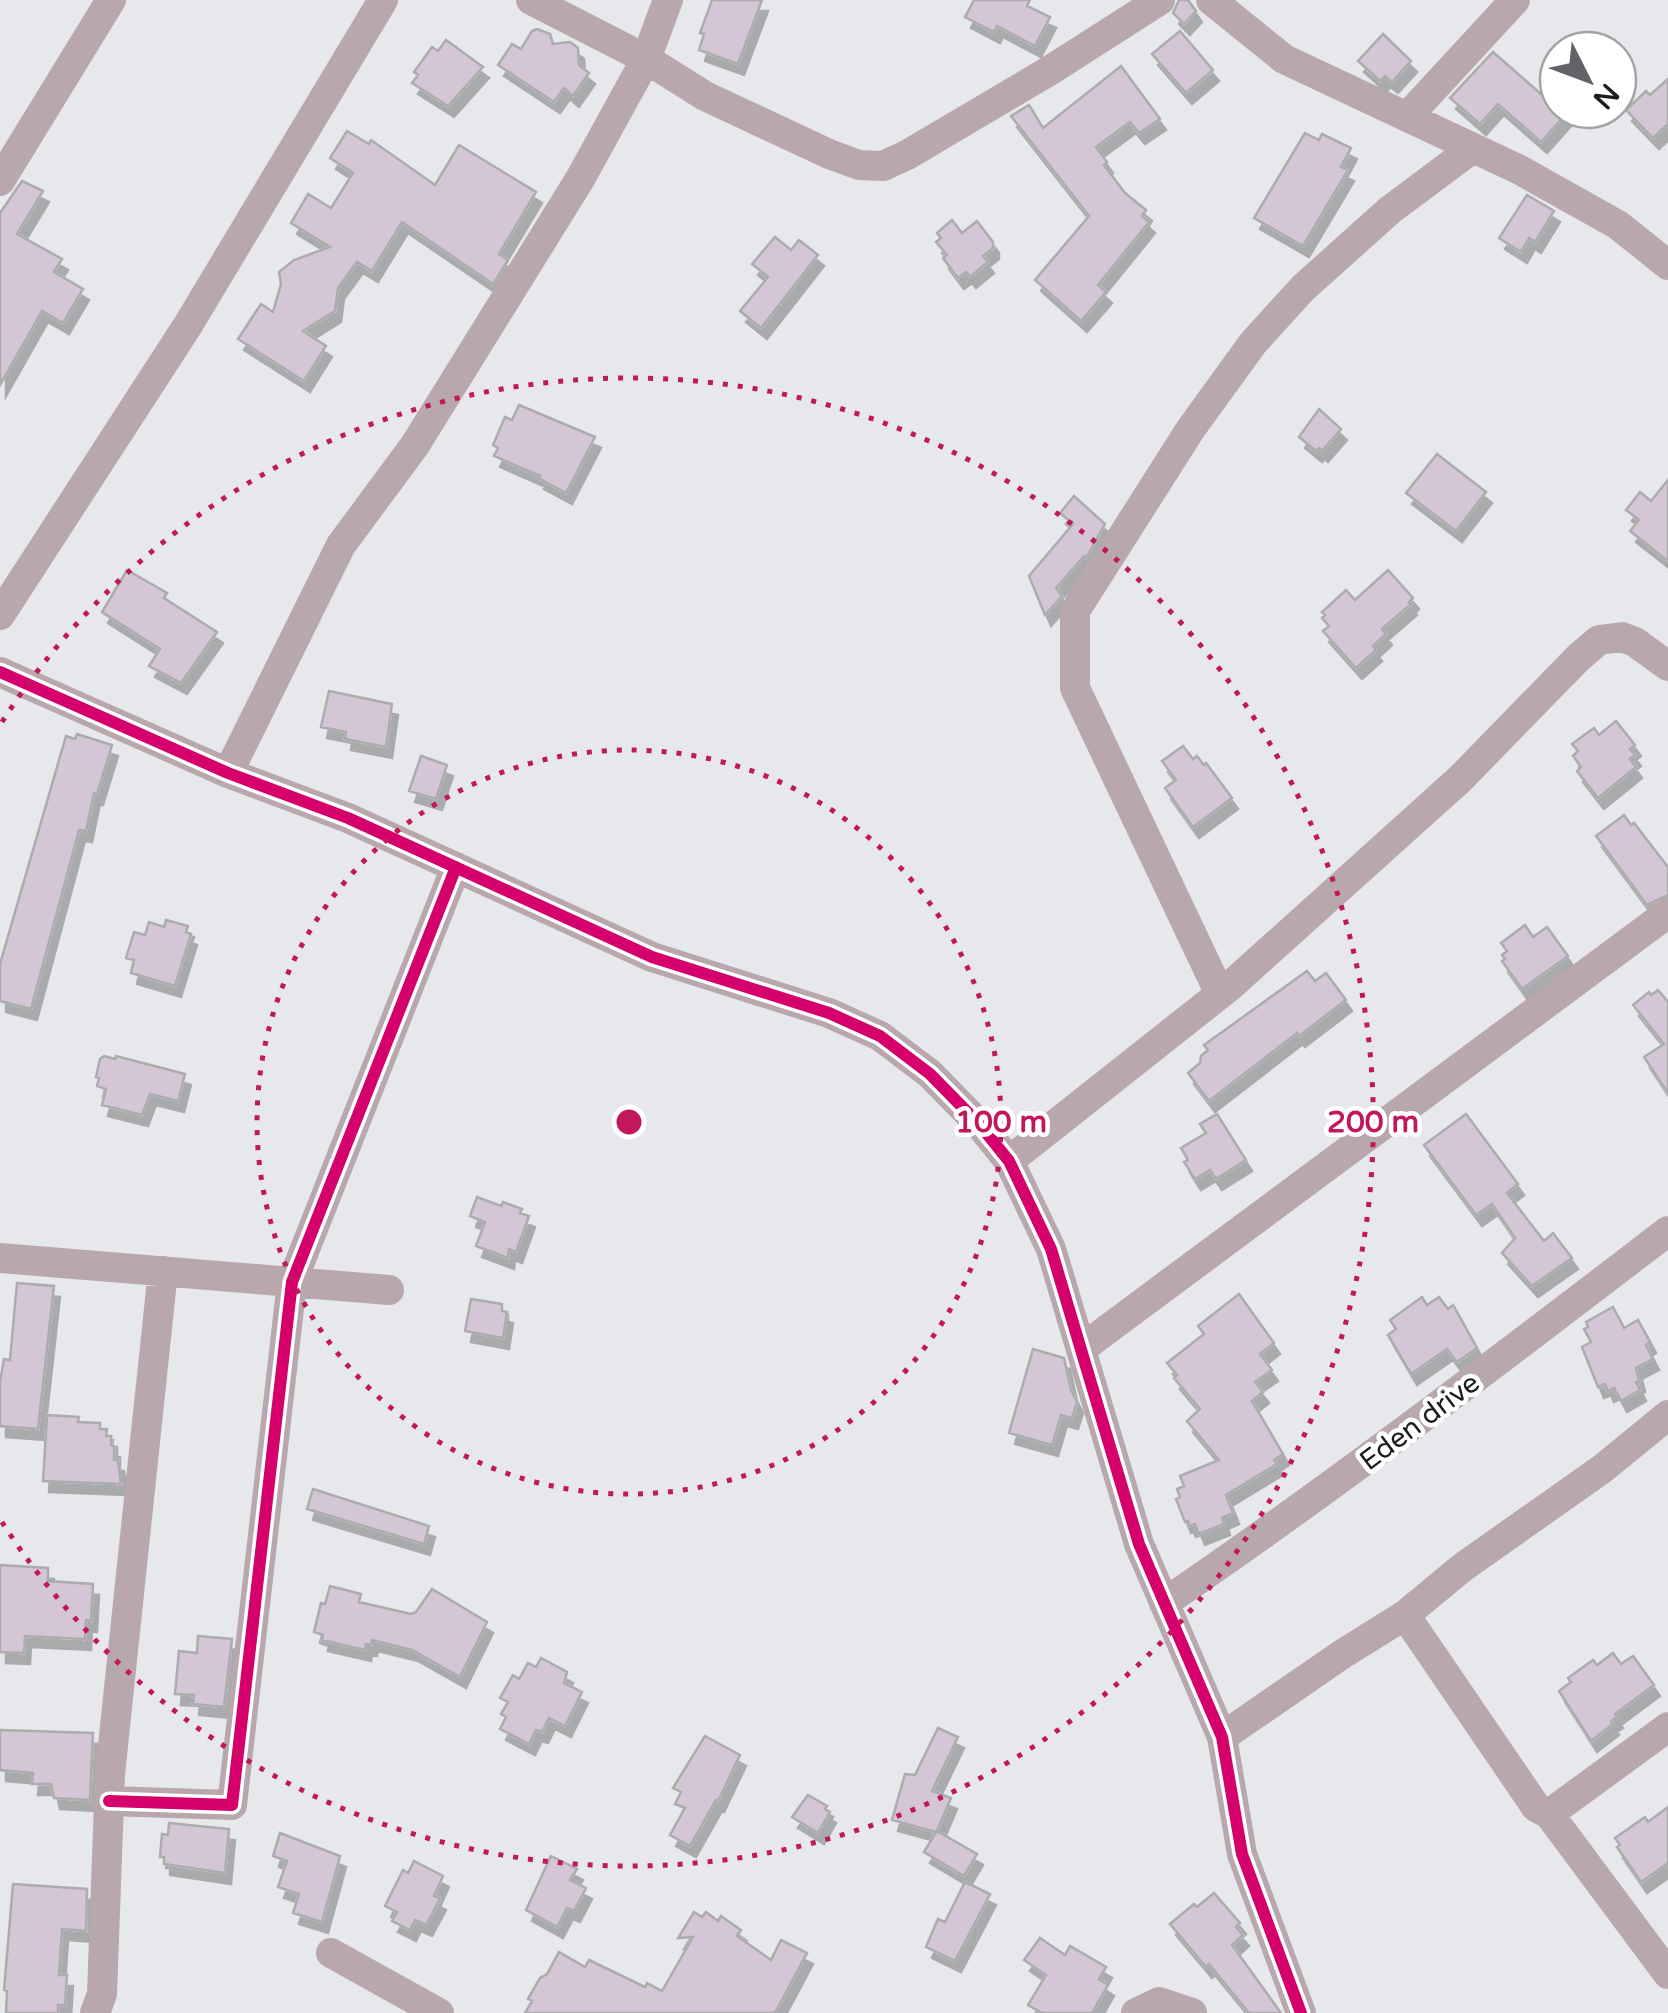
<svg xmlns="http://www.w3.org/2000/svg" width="1668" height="2013" viewBox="0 0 1668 2013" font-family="'Varela Round',sans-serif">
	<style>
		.building { fill: #d4c6d4; stroke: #acacae; stroke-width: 2.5; filter: url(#shadow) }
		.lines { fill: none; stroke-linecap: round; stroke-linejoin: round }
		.minor { stroke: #b8a7ac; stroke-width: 30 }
		.cycleway-casing { stroke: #fff; stroke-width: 19 }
		.cycleway { stroke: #d6006c; stroke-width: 12 }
		.ring { fill: none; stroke: #c2185b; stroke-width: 5; stroke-dasharray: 5 10 }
		.labels { text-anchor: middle; stroke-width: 9; stroke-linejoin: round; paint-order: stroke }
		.street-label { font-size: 28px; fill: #1b1c1e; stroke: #fff }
		.centre { fill: #c2185b; stroke: #fff; stroke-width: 5 }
		.ring-label { font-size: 30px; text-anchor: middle; font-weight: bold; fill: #c2185b; stroke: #fff; stroke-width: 9; stroke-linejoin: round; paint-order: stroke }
	</style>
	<defs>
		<filter id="shadow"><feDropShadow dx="6" dy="11" stdDeviation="0" flood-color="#0004"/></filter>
	</defs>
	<rect width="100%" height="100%" fill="#e7e8eb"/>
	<path class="building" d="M712,0H762L738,64L699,50L704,34L700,33Z
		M974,0H1030L1027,6L1050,17L1035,46L997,26L994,32L965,17Z
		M1179,0H1188L1196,11L1184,24L1173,13Z
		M537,29L550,34L553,44L570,42L578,48L579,65L589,73L573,96L564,88L554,102L498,65L512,44L521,49L532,31Z
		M1180,31L1213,70L1186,93L1152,54Z
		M1383,34L1411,61L1392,82L1385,76L1380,81L1358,61Z
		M446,40L483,67L448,106L412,83L418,75L414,72L432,47L438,51Z
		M1493,52L1565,115L1541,142L1498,104L1480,124L1450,98Z
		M1121,66L1160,119L1139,133L1130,122L1096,147L1107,162L1104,165L1125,193L1146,210L1142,216L1149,222L1098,285L1106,292L1081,321L1035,280L1089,216L1011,116L1029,105L1043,128Z
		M1668,79V124L1653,138L1626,110L1646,91L1650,95Z
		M347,131L369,144L371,140L435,185L459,145L536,192L499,254L508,260L493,284L402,222L372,271L357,262L338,288L335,311L303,331L326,346L304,381L238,339L261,304L273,312L281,284L279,272L294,260L330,247L291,223L308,194L331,208L353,173L330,158Z
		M1305,133L1319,140L1322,134L1351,148L1341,167L1348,170L1303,246L1254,218Z
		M22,181L43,191L17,234L62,259L54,272L83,289L63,323L42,311L0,385V213Z
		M1527,195L1554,211L1535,242L1529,238L1521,252L1499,238Z
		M952,220L962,233L977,221L993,242V248L983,256L988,262L970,277L966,272L958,278L943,258L947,255L936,242L941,238L937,233Z
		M775,237L791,250L799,240L818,255L761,328L740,311L768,277L752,264Z
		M519,405L595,437L566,493L538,478L540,476L494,456L498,448L493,445L505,417L512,420Z
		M1319,409L1341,429L1322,451L1319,448L1316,451L1299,437Z
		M1437,454L1486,492L1456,531L1406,493Z
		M1668,480V561L1630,531L1639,520L1626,510L1640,492L1651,501Z
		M1074,496L1105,524L1086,558L1084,556L1056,588L1062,596L1045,615L1029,576L1073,524L1060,513Z
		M127,570L167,593L164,598L217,632L181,683L149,666L160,649L102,612Z
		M1388,570L1413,598L1409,602L1411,604L1382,629L1386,634L1373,646L1376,650L1356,668L1323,631L1329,626L1322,618L1325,615L1322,612L1346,590L1355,600Z
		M329,691L392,704L386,747L345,739L346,732L321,727Z
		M1616,721L1635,745L1630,749L1635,755L1630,759L1636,767L1598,798L1577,771L1581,767L1573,756L1578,751L1572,744L1594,728L1599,735Z
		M77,734L112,745L97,794L94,793L86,831L79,830L31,1009L0,1001V964L66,736L75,739Z
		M1183,746L1193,759L1197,756L1204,765L1206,763L1232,798L1193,827L1165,788L1176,780L1162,761Z
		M421,756L447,765L436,799L409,791Z
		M1624,815L1631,825L1634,823L1668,867V895L1647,905L1596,836Z
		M166,920L188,926L186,932L191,934L175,986L131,973L134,960L126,958L134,932L145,935L149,922L164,927Z
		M1525,925L1533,937L1547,927L1568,956L1522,989L1502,961L1505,959L1502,955L1507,951L1501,943Z
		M1307,971L1315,981L1326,973L1346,1000L1299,1036L1297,1033L1209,1101L1188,1073L1200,1063L1201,1056L1208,1050L1204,1045Z
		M1658,990L1668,1002V1093L1644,1057L1664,1044L1633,1005L1649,992L1651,995Z
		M104,1056L115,1059L116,1056L185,1074L178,1101L150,1094L142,1115L102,1105L106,1089L97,1086L99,1078L96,1077L100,1059Z
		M1217,1114L1246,1160L1216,1179L1210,1170L1195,1179L1184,1162L1188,1160L1181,1148L1206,1133L1200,1124Z
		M1466,1114L1518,1184L1507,1193L1544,1241L1553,1233L1572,1258L1532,1286L1502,1253L1515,1238L1492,1204L1476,1215L1424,1145Z
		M477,1197L501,1206L503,1202L522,1209L520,1213L529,1216L516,1252L509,1249L508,1258L476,1246L485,1222L470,1216Z
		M17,1283L54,1286L38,1429L0,1426V1382L4,1359L10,1360Z
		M1239,1294L1274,1343L1260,1354L1272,1370L1255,1382L1263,1392L1252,1401L1283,1454L1274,1460L1277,1464L1226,1495L1233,1513L1222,1518L1224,1524L1199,1534L1195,1524L1190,1526L1188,1521L1185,1522L1176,1499L1180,1497L1177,1489L1184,1486L1180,1476L1219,1460L1187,1421L1200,1409L1174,1378L1177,1375L1167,1363L1204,1334L1198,1326Z
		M1422,1297L1427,1305L1439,1297L1448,1309L1453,1305L1477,1348L1457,1362L1447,1349L1411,1374L1388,1335L1396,1329L1390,1320Z
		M471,1299L502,1304V1311L507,1312L503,1338L465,1331Z
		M1613,1307L1624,1328L1638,1320L1650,1342L1646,1345L1653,1359L1636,1368L1639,1381L1636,1382L1640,1390L1621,1401L1614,1388L1608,1391L1605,1384L1598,1387L1582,1347L1591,1342L1584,1329L1588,1327L1586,1322Z
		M1033,1349L1064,1358L1071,1390L1077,1402L1072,1418L1061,1415L1052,1445L1009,1433Z
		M47,1415L79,1417L78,1422L100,1423V1429H107L106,1436H111V1445L114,1446V1460H118L121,1484L43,1481Z
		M313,1489L429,1526L424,1544L307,1509Z
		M0,1565L48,1568V1581L93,1584L91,1621L86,1620L85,1639L25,1636L24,1653L0,1652Z
		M330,1586L361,1594L359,1602L411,1614L416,1612L432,1589L487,1622L460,1677L412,1650L372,1640L371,1645L366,1644L365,1650L322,1640L323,1635L314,1632L321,1603L325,1604Z
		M198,1636L232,1639L224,1707L193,1704L194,1695L175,1694L179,1651L197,1653Z
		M1613,1653L1621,1664L1633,1656L1654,1685L1615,1714L1617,1717L1611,1721L1613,1724L1591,1741L1559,1691L1571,1682L1568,1678L1593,1660L1597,1665Z
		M541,1658L567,1672L564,1683L582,1692L565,1726L549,1718L542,1732L536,1730L529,1744L500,1729L506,1717L501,1714L508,1702L500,1698L513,1675L519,1679L528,1663L536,1667Z
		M938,1728L958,1737L932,1791L951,1798L937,1831L977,1854L964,1876L924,1852L936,1832L892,1820L905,1774L915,1775Z
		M0,1730L93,1733L90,1800L54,1798L51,1784H32L33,1773L0,1770Z
		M705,1736L740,1755L718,1801L716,1800L690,1846L670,1835L685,1808L675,1804L681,1792L673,1788Z
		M808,1795L827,1806L825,1809L830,1812L818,1833L792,1817Z
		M1668,1807V1863L1641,1882L1617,1847L1620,1845L1615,1838L1645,1817L1648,1822Z
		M169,1823L229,1829L225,1873L164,1864V1857H160L162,1834L168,1835Z
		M280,1833L340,1856L322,1922L293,1913L299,1894L278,1887L287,1861L273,1856Z
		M551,1856L577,1869L570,1880L586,1888L574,1911L567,1908L557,1927L526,1910Z
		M414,1861L443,1876L434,1896L440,1899L426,1925L415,1920L410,1930L392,1921L397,1912L385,1906L403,1870L408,1873Z
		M965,1882L990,1894L955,1961L926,1947L938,1919L945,1922Z
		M13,1884L87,1889L86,1931L62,1929L59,1975H67L65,2005H58V2013H6L7,1991L4,1990Z
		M1214,1893L1240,1923L1236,1927L1243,1935L1232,1945L1281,2013H1249L1209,1964L1206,1967L1170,1924L1194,1904L1197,1907Z
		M694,1912L702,1917L706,1912L718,1921L721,1916L741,1930L737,1936L771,1960L781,1940L807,1953L775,2013H525L532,2001L528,1999L540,1978L547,1974L559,1952L585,1967L589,1960L645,1987L647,1983L662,1991L693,1937L678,1938Z
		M1040,1938L1065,1955L1070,1946L1106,1967L1099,1979L1108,1985L1092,2013H1042L1028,2005L1046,1975L1024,1960Z"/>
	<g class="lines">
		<path class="minor" d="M531,0L646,59L705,96L829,154L859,165L883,166L907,155L1049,71L1160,0
			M1211,0L1284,59L1520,170L1618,225L1668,265
			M1407,117L1515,0
			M0,181L111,0
			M0,615L188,325L383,0
			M0,672L228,773L348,818L652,957L829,1013L880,1036L930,1074L980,1125L1009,1161L1051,1249L1139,1544L1222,1737L1242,1854L1301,2013
			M228,773L341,545L415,445L580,179L646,59L668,0
			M1220,994L1075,688V611L1190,430L1253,343L1303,288L1390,210L1473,148
			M1009,1161L1229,987L1460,779L1578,658L1599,640L1622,637L1635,642L1668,666
			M0,1258L389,1290
			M1081,1349L1668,913
			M1164,1603C1337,1485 1502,1358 1668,1231
			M1405,1615L1536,1807L1549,1814L1668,1727
			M1222,1737L1341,1655L1405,1615L1463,1567L1602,1469L1668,1415
			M109,1801L232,1805L292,1282L456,867
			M1549,1814L1668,1974
			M331,1953L439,2013
			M95,2013L102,1994L110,1774L163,1271
			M1136,2013L1159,2002L1192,2013"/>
		<g class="cycleway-casing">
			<path id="cycleway" d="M0,672L228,773L348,818L652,957L829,1013L880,1036L930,1074L980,1125L1009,1161L1051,1249L1139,1544L1222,1737L1242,1854L1301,2013
				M109,1801L232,1805L292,1282L456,867"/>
		</g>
		<use href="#cycleway" class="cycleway"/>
	</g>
	<g class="ring">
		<circle cx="629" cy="1122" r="372"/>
		<path d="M2 722A744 744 0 1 1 2 1522"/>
	</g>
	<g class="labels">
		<g class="street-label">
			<text transform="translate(1419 1421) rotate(-37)" y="10">Eden drive</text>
		</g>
	</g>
	<circle cx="629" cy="1122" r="15" class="centre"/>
	<g class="ring-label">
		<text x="1001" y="1132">100 m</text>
		<text x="1373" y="1132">200 m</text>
	</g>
	<g transform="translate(1588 80) rotate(132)"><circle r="48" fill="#ffffff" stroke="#a4a4a5" stroke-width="2.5"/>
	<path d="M0-8L18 38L0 25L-18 38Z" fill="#626366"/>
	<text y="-15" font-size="28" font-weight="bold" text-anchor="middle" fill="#1b1c1e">N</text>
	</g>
</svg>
